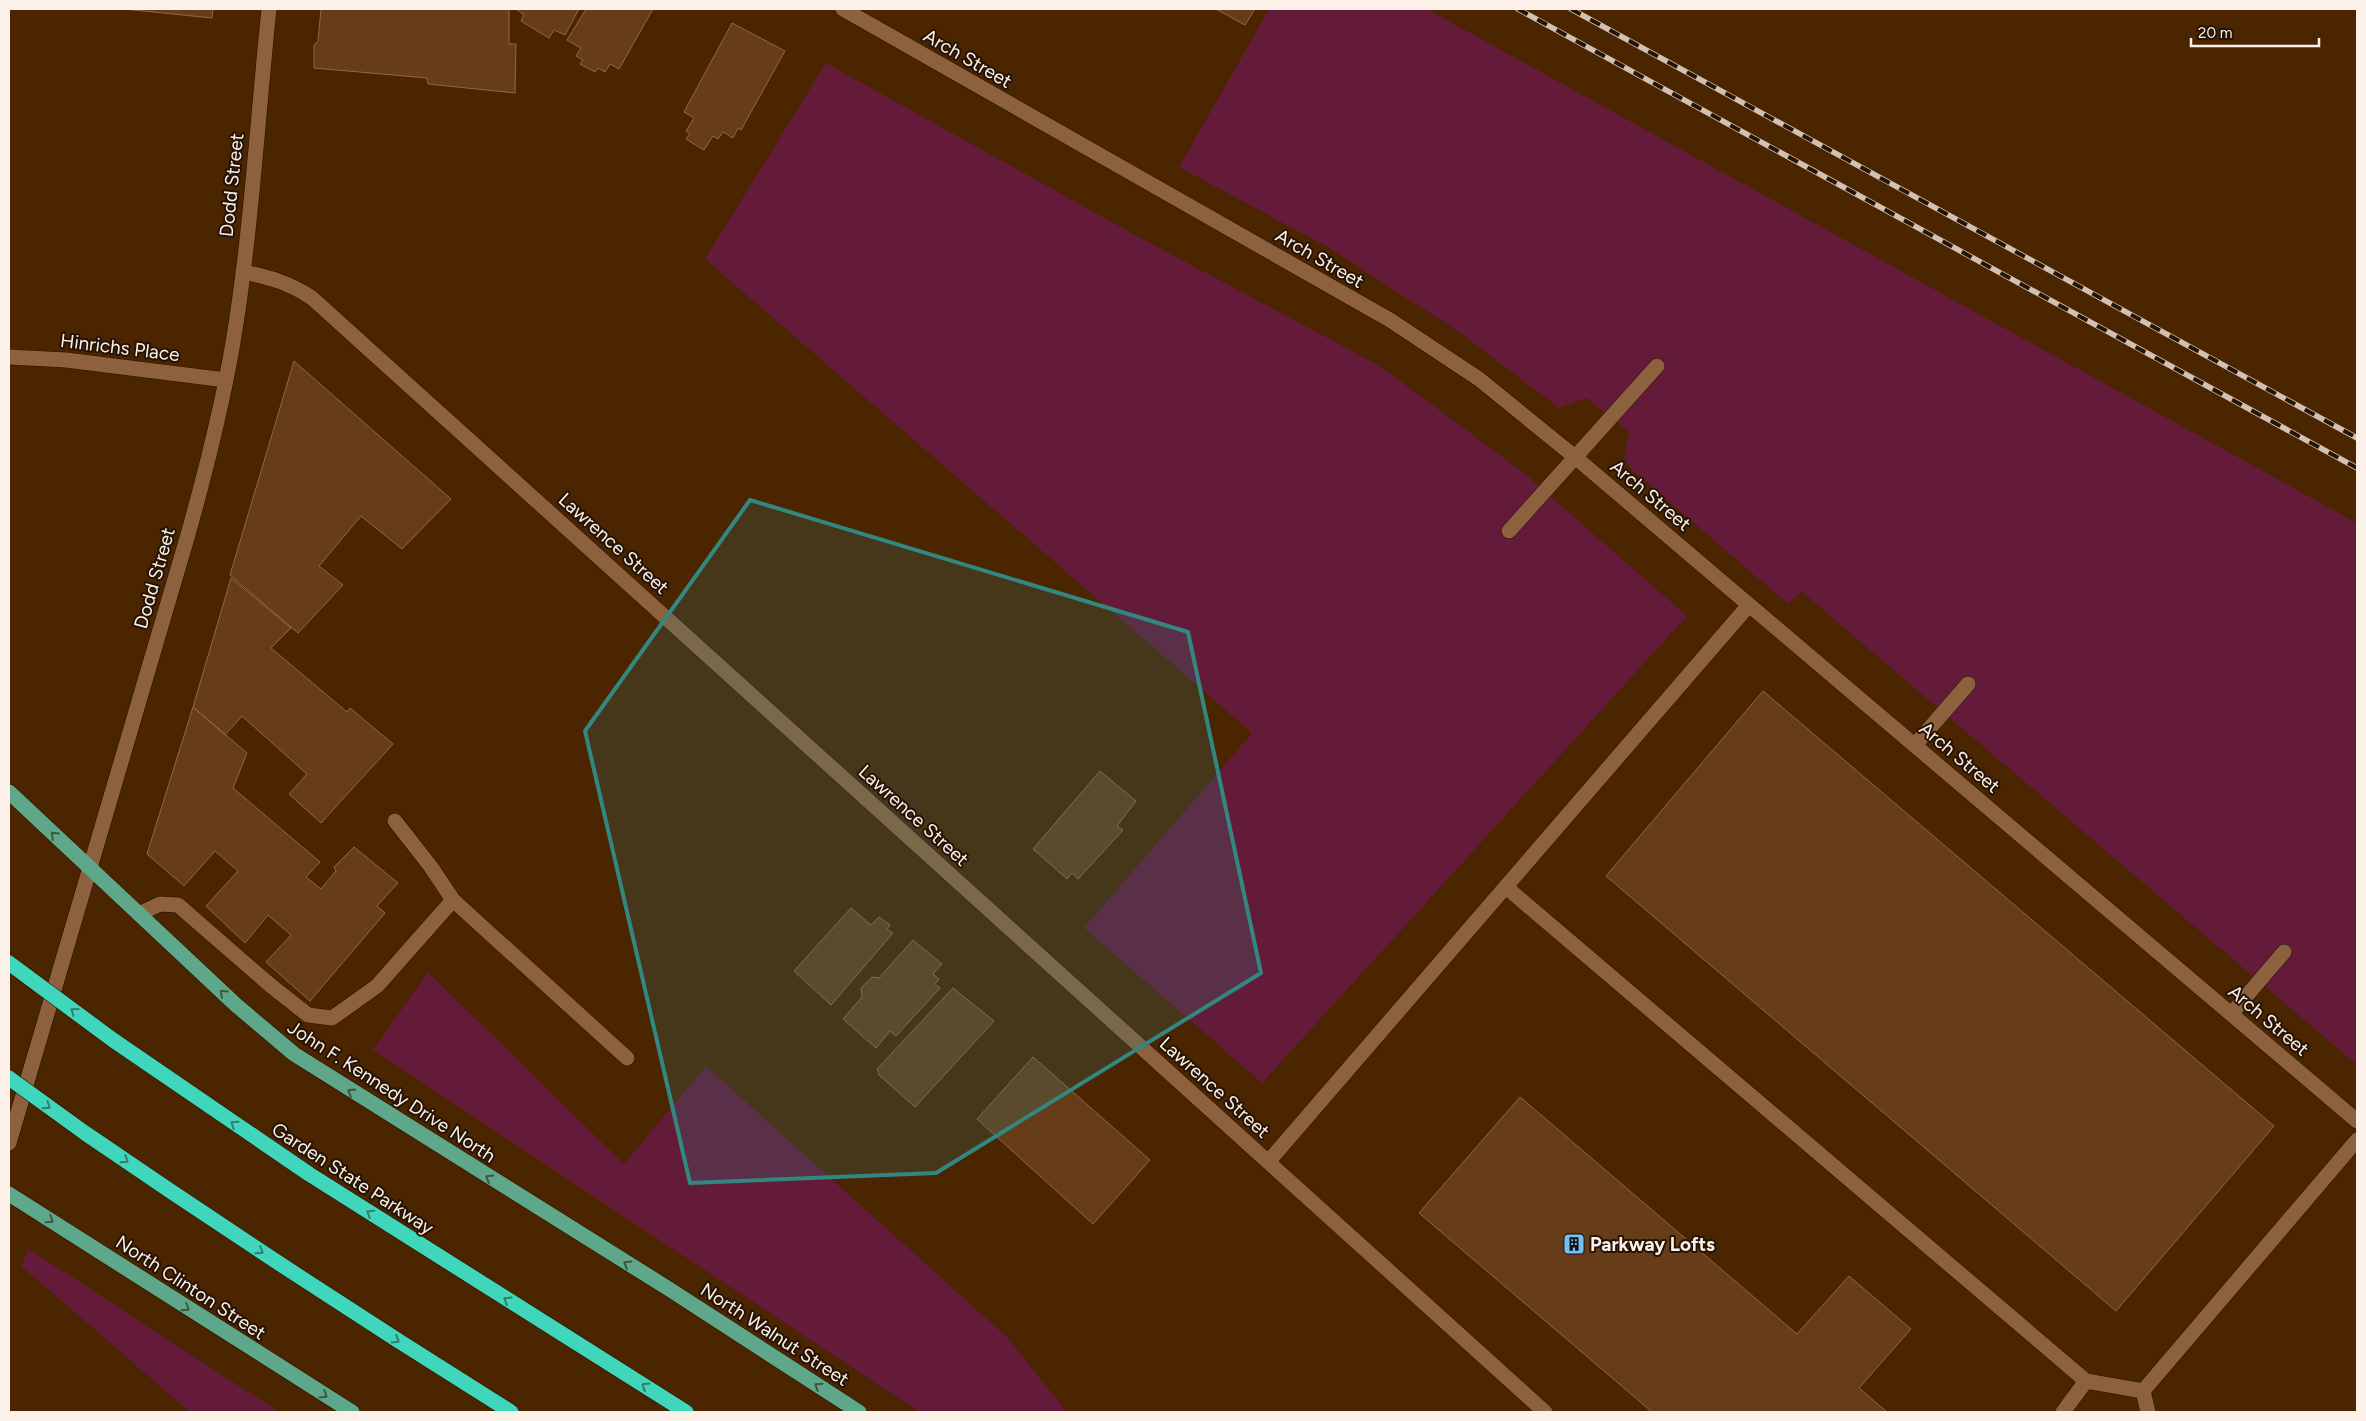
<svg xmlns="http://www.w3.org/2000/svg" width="2366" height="1421" viewBox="0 0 2366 1421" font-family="Figtree,sans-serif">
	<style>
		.green { fill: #631b39 }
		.building { fill: #663c19; stroke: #946744 }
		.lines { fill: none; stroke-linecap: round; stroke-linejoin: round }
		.minor-casing { stroke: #271202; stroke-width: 16 }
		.major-casing { stroke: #271202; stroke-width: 16 }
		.highway-casing { stroke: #271202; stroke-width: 16 }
		.minor { stroke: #8e613e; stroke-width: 15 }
		.major { stroke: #5fa78a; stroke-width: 15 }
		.highway { stroke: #3fd6bc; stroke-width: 15 }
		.rail-casing { stroke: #d2c1b2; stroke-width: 5.5 }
		.rail { stroke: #251305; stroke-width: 4; stroke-dasharray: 11; stroke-linecap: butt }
		.highway-bridge-casing { stroke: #271202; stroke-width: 16; stroke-linecap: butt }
		.highway-bridge { stroke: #3fd6bc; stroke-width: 15 }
		.oneway { stroke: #3f5641 }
		.oneway2 { stroke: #337e6a }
		.marked { fill: #328880; fill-opacity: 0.2; stroke: #328880; stroke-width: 4; stroke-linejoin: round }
		.labels { text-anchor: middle; stroke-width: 4; stroke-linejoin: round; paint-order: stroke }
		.street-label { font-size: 19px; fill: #fbf1e9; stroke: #251305 }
		.poi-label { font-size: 19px; font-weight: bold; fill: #fbf1e9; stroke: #251305; text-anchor: start }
	</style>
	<rect width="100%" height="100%" fill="#4b2400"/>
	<path class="green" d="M1269,9H1427L2357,523V1065L1802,592L1788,604L1632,470L1624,458L1629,432L1587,398L1559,408L1459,332L1326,246L1179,167Z
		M826,63L1128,231L1380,366L1524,473L1687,616L1262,1083L1084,928L1252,733L705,259Z
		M428,972L624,1164L706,1066L1007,1337L1067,1412H919L373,1050Z
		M29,1249L279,1412H190L21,1266Z"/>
	<path class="building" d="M124,9H213L212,18Z
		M321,9H509V44H516L515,93L428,84L427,78L314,68V45L318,41Z
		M516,9H579L565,35L554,30L549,38L521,21L524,15Z
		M586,9H653L619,69L610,64L605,72L598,68L595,72L580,64L583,60L576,56L581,48L567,40Z
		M1216,9H1255L1245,25Z
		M732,23L785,51L741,130L738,128L733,138L723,132L718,139L713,136L704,150L686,139L690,134L686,131L694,118L684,112Z
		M294,361L451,499L402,549L361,516L319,566L343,585L298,633L230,575Z
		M231,578L291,628L271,648L347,712L350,708L393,744L321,823L289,794L307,774L242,716L225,735L193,707Z
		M1763,691L2274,1126L2116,1311L1606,876Z
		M193,707L247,753L233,788L320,862L306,877L321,889L336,871L334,867L354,847L398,883L377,906L385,913L310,1001L266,962L291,935L268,915L245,943L206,906L238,871L215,851L184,886L147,854Z
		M1100,771L1136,801L1117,826L1123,830L1078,879L1072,873L1067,879L1033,849Z
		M851,908L871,925L879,917L890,925L887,929L893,933L831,1005L794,971Z
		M913,940L942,964L933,974L939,979L935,984L940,988L896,1036L890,1031L876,1048L843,1019L862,997L861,988L872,977L879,978Z
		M953,988L994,1021L915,1107L879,1075L877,1069Z
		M1033,1057L1150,1160L1093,1224L977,1119Z
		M1520,1097L1797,1334L1849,1276L1911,1329L1859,1388L1887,1412H1652L1419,1213Z"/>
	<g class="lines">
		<g class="minor-casing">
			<path id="minor" d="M843,9L1390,320L1479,379L1575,457L2357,1121
				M243,272C269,277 290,283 312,298L1545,1412
				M9,357L66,360L226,380
				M1509,531L1657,366
				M1915,745L1968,684
				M395,821L431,867L453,900
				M1506,887L2086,1381L2143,1391L2357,1140
				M139,914L160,904L178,905L270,985L308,1015L332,1018L377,986L453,900L627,1058
				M2231,1014L2284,952
				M9,1143L187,538C207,467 225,397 236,324C252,220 258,114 269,9
				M1268,1162L1749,605
				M2143,1391L2148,1412
				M2063,1412L2086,1381"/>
		</g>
		<g class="major-casing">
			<path id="major" d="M9,792L236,1005L294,1054L669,1289L859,1412
				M9,1194L352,1412"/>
		</g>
		<g class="highway-casing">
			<path id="highway" d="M113,1040L309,1174L686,1412
				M85,1133C225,1229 367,1322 511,1412"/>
		</g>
		<use href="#minor" class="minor"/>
		<use href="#major" class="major"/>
		<use href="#highway" class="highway"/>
		<g class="rail-casing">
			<path id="rail" d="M1518,9L2357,468
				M1571,9L2357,438"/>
		</g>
		<use href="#rail" class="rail"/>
		<g class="highway-bridge-casing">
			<path id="highway-bridge" d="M9,963L113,1040
				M9,1078L85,1133"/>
		</g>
		<use href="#highway-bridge" class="highway-bridge"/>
	</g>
	<defs><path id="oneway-chevron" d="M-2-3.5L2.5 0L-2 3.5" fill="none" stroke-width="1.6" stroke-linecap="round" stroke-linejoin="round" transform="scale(1.25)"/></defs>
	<g class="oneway">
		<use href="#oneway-chevron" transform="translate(54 835) rotate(-137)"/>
		<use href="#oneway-chevron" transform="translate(223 993) rotate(-137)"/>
		<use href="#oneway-chevron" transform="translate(351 1092) rotate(-148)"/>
		<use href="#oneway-chevron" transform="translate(489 1178) rotate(-148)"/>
		<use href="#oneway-chevron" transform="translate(50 1220) rotate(33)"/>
		<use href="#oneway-chevron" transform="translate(627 1264) rotate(-148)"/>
		<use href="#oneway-chevron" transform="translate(186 1308) rotate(33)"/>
		<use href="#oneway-chevron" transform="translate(818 1386) rotate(-147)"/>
		<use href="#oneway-chevron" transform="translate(324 1395) rotate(32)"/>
	</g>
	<g class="oneway2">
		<use href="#oneway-chevron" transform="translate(74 1011) rotate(-144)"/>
		<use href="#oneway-chevron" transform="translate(47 1106) rotate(35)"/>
		<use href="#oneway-chevron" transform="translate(234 1124) rotate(-146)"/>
		<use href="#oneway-chevron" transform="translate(125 1160) rotate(34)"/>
		<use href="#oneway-chevron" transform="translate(370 1213) rotate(-147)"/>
		<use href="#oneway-chevron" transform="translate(260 1251) rotate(33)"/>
		<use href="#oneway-chevron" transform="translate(507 1300) rotate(-148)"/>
		<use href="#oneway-chevron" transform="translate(396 1340) rotate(32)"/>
		<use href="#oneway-chevron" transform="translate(645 1386) rotate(-148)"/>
	</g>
	<path class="marked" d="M750,500L1188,632L1261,973L936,1173L690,1183L585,731Z"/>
	<defs>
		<g id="building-square" transform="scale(1.125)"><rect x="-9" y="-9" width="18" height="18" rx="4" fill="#71c1f5" stroke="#251305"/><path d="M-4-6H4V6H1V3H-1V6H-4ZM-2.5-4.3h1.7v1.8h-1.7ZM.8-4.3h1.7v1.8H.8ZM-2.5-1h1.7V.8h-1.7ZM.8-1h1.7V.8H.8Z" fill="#111"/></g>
	</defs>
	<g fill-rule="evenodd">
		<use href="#building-square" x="1574" y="1244"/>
	</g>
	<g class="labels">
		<g class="street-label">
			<text transform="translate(968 58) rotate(30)" y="7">Arch Street</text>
			<text transform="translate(231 185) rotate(-84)" y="7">Dodd Street</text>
			<text transform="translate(1320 258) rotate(30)" y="7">Arch Street</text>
			<text transform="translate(120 347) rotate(7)" y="7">Hinrichs Place</text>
			<text transform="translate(1651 495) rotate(40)" y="7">Arch Street</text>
			<text transform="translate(614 543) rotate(42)" y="7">Lawrence Street</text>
			<text transform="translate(154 578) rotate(-74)" y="7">Dodd Street</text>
			<text transform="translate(1960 757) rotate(40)" y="7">Arch Street</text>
			<text transform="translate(914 815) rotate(42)" y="7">Lawrence Street</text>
			<text transform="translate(2269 1020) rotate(40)" y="7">Arch Street</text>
			<text transform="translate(1215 1087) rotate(42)" y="7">Lawrence Street</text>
			<text transform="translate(392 1091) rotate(33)" y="7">John F. Kennedy Drive North</text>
			<text transform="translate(353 1178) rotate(33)" y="7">Garden State Parkway</text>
			<text transform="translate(191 1287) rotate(33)" y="7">North Clinton Street</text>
			<text transform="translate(775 1334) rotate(33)" y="7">North Walnut Street</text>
		</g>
		<g class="poi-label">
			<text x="1590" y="1251">Parkway Lofts</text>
		</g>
	</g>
	<rect width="2366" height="1421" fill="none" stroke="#fbf1e9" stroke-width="20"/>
	<path d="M2191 38v8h128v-8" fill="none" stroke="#fbf1e9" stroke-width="2.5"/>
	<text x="2198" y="38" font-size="15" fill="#fbf1e9" stroke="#251305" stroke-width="4" paint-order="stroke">20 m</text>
</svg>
